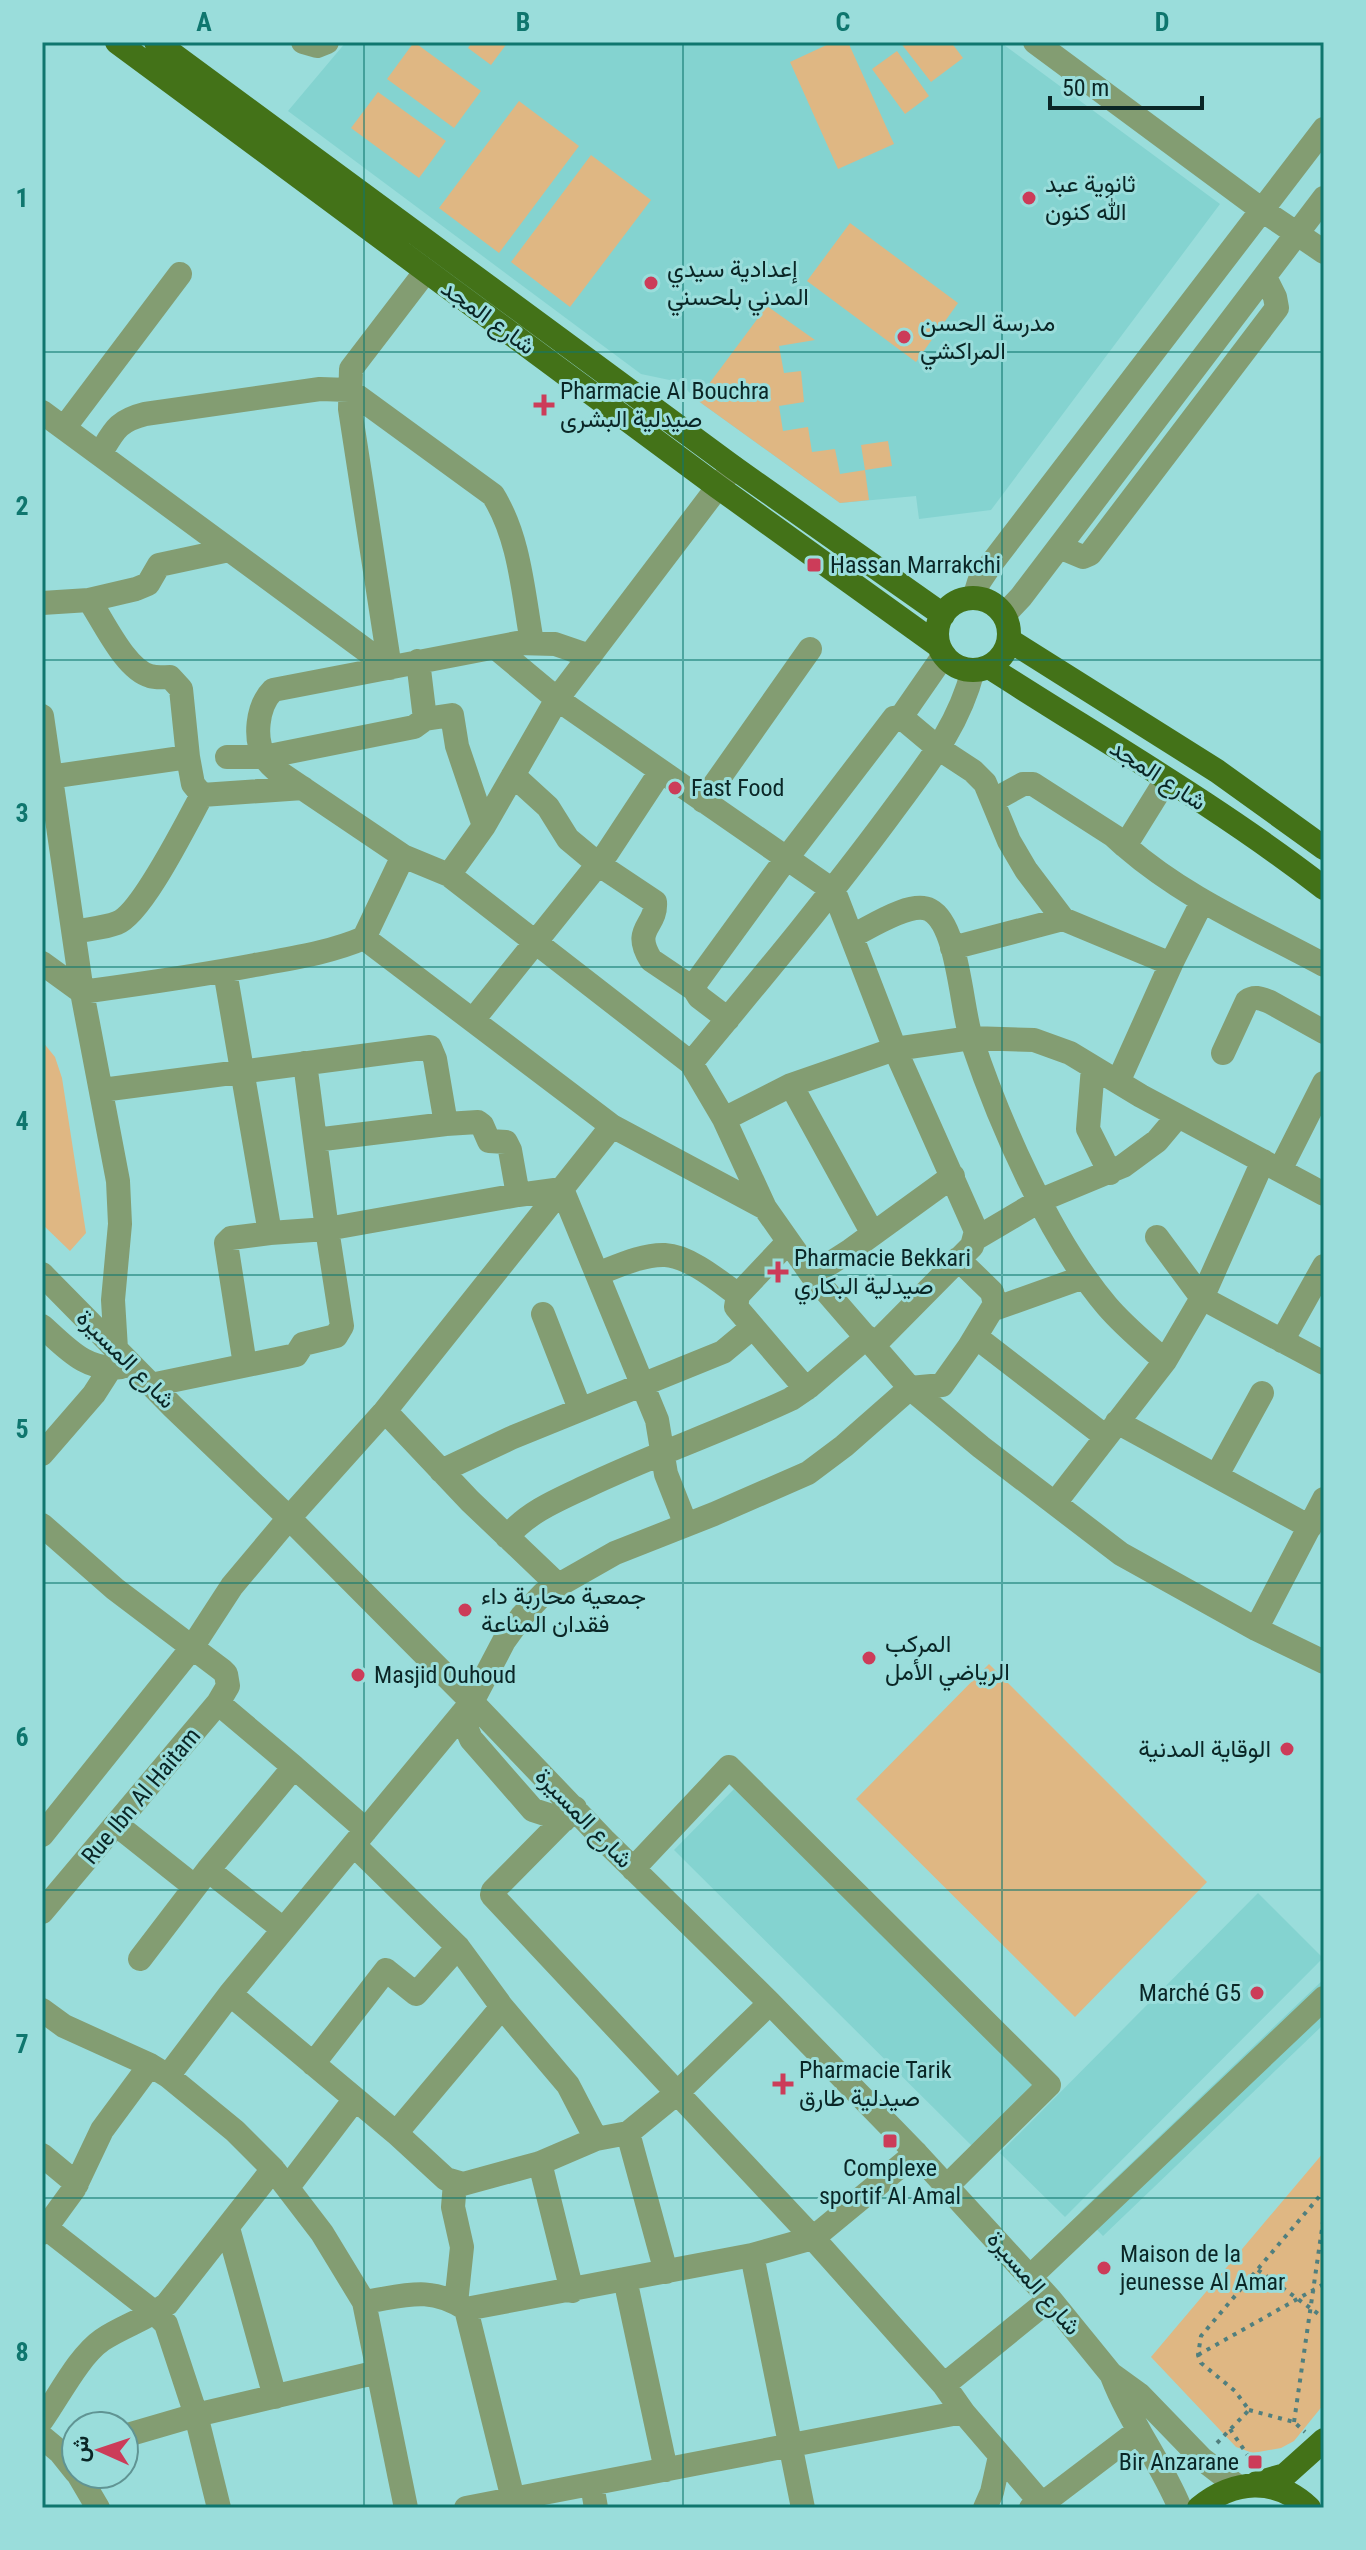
<svg xmlns="http://www.w3.org/2000/svg" width="1366" height="2550" viewBox="0 0 1366 2550" font-family="'Roboto Condensed',Vazirmatn,sans-serif">
	<style>
		.built { fill: #84d3d0 }
		.green { fill: #dfb783 }
		.lines { fill: none; stroke-linecap: round; stroke-linejoin: round }
		.path { stroke: #507f7e; stroke-width: 4; stroke-dasharray: 4 6; stroke-linecap: butt }
		.minor { stroke: #839d72; stroke-width: 24 }
		.major { stroke: #437218; stroke-width: 24 }
		.grid { fill: none; stroke: #0f766e; stroke-width: 2; stroke-opacity: 0.55 }
		.poi-dot { fill: #cc3c59; stroke: #9adddb; stroke-width: 3 }
		.labels { text-anchor: middle; stroke-width: 6; stroke-linejoin: round; paint-order: stroke }
		.poi-label { font-size: 24px; fill: #0a2626; stroke: #9adddb; text-anchor: start }
		.street-label { font-size: 24px; fill: #0a2626; stroke: #9adddb }
		.neatline { fill: none; stroke: #0f766e; stroke-width: 3 }
		.grid-label { font-size: 26px; text-anchor: middle; font-weight: bold; fill: #0f766e }
	</style>
	<rect width="100%" height="100%" fill="#9adddb"/>
	<path class="built" d="M346,42H1000L1220,204L991,510L919,519L916,496L840,503L697,400L679,382L641,374L288,111Z
		M734,1789L1034,2086L974,2148L674,1850Z
		M1258,1893L1323,1958L1065,2217L1000,2153Z
		M1324,1979V2024L1103,2236L1080,2212Z"/>
	<path class="green" d="M414,42L481,91L454,128L387,79Z
		M472,42H508L491,65L468,48Z
		M833,42H848L894,144L838,169L790,62Z
		M900,42H951L963,58L931,82Z
		M897,51L929,96L905,114L872,69Z
		M378,92L446,141L419,178L351,128Z
		M519,101L579,146L499,253L439,208Z
		M591,155L651,200L570,307L511,262Z
		M850,223L958,303L916,362L807,281Z
		M767,306L815,340L779,346L784,373L801,371L804,402L779,406L783,431L808,427L812,452L835,449L840,474L865,470L861,445L888,441L892,466L865,470L869,500L840,503L697,400Z
		M42,1041L55,1057L62,1078L86,1233L70,1251L42,1224Z
		M989,1664L1207,1882L1075,2017L856,1799Z
		M1324,2152V2404L1294,2441L1281,2448L1253,2453L1236,2447L1151,2357Z"/>
	<g class="lines">
		<path class="path" d="M1258,2270L1324,2318
			M1198,2355L1324,2284
			M1249,2410L1294,2422L1305,2432
			M1294,2422L1324,2215
			M1230,2429L1253,2463
			M1217,2443L1249,2410L1235,2391L1201,2363L1198,2355L1201,2336L1324,2191"/>
		<path class="minor" d="M303,42L317,46L327,42
			M1035,42L1262,210L1324,252
			M42,412L390,668
			M64,428L180,274
			M100,454C114,431 117,421 145,414L320,389L349,390L493,495C520,538 523,593 532,642
			M1059,547L1083,557L1090,554L1277,308L1275,297L1265,277
			M974,598L979,582L991,564L1324,129
			M89,600L136,589L148,584L159,565L229,550
			M42,603L89,600C104,622 125,669 150,676C156,678 164,677 170,677L181,689L188,757
			M1004,615L1021,597L1324,198
			M496,648L557,699L834,891L895,1049L976,1231L972,1246L874,1345
			M590,656L555,644L517,643L273,690C257,706 253,740 266,759C269,764 275,769 280,773L403,856L449,875L484,826L557,699L733,467
			M390,668L350,409L351,369L426,271
			M42,716L82,992C140,984 198,976 255,965C292,958 329,953 364,938L403,856
			M901,717L944,655
			M425,719L452,715L457,746L484,826
			M227,757H264L414,727L425,719L418,661
			M513,775L548,807L568,839L598,864L655,902C657,927 631,928 651,960L694,989
			M42,778L188,757L193,784L202,795L303,788
			M994,800L1023,784H1033L1114,836L1125,846L1166,780
			M703,801L810,649
			M1125,846C1186,899 1254,927 1324,965
			M449,875L691,1063L724,1119L765,1208L812,1275L910,1388L981,1447L1121,1554L1256,1629L1324,1662
			M74,932C88,929 104,928 117,923C142,914 187,822 202,795
			M852,936C871,927 911,900 930,910C959,925 961,1011 972,1041C1000,1124 1050,1239 1107,1306C1124,1326 1145,1343 1165,1361
			M364,938L612,1126L765,1208
			M952,948L1063,919L1171,964
			M42,963L82,992L118,1181L120,1224L113,1300L116,1349
			M225,971L270,1233L327,1229L315,1140
			M728,1019L699,997L694,989L695,984L786,859L894,718L901,717L938,748L973,771L985,783L1009,841L1026,870L1063,919
			M473,1020L607,853L661,771
			M1223,1053L1247,1001C1255,995 1262,999 1270,1002L1324,1032
			M305,1063L315,1140L446,1124
			M691,1063C759,981 826,901 889,816C924,768 958,729 973,670
			M1093,1067L1088,1129L1110,1173
			M1118,1082L1171,964L1202,902
			M791,1085L873,1234
			M102,1090L430,1047L435,1059L446,1124L478,1122L482,1125L489,1141L506,1142L510,1150L518,1195L562,1189L657,1420L666,1474L686,1525
			M724,1119L791,1085L895,1049L971,1038L1034,1040L1070,1053L1141,1096L1324,1194
			M1280,1170L1324,1083
			M1157,1237L1202,1298L1324,1363
			M975,1239L1041,1200L1123,1166L1157,1141L1178,1116
			M788,1242L738,1295L736,1307L806,1389
			M42,1274L173,1407L289,1518L472,1702L604,1840L770,2003L916,2153L1050,2299L1111,2374L1140,2395L1202,2459L1237,2486
			M597,1274C618,1266 643,1254 665,1255C689,1256 719,1281 738,1295
			M812,1275L851,1250L953,1176
			M994,1309L1084,1277
			M543,1314L580,1409
			M42,1326C66,1347 86,1372 121,1367
			M976,1337L1106,1437
			M1282,1341L1324,1266
			M245,1365L226,1243L231,1238L270,1233
			M151,1385L296,1355L303,1344L336,1336L342,1326L327,1229L518,1195
			M385,1411L470,1501L558,1585
			M1117,1422L1310,1527
			M42,1454L94,1394L110,1369
			M441,1471L511,1438L723,1352L753,1327
			M1217,1475L1262,1393
			M1055,1503L1165,1361L1202,1298L1263,1161
			M42,1525L115,1589L222,1670L226,1674L228,1686L218,1703L42,1912
			M507,1537C527,1513 555,1501 583,1488C651,1455 723,1431 791,1399L810,1386L867,1337
			M1256,1629L1324,1499
			M461,1715L471,1739L533,1810L564,1820
			M294,1767L366,1830
			M575,1808L493,1891L492,1895L813,2238L944,2385L963,2412L1042,2504
			M117,1825L195,1887
			M42,1835L191,1649L232,1586L289,1518L385,1411L612,1126
			M354,1845L458,1947L502,2007L568,2085L596,2139
			M633,1869L729,1767L1049,2085L947,2186
			M208,1870L283,1929
			M140,1959L208,1870L294,1767L218,1703
			M230,1994L396,2133L446,2179L463,2184L540,2163L596,2139L628,2133L677,2093L770,2003
			M42,2010L64,2026L150,2065L168,2076L235,2131L273,2169L322,2233L364,2302L406,2508
			M313,2064L386,1970L416,1994L458,1947
			M168,2076L230,1994L472,1702L504,1641L522,1616L543,1594L615,1553L714,1514L808,1473L844,1446L910,1388L942,1385L969,1347L995,1304L992,1292L958,1259
			M396,2133L502,2007
			M628,2133L666,2272
			M42,2155L77,2184
			M540,2163L572,2291
			M455,2183L453,2207L462,2247L456,2303
			M288,2187L355,2099
			M46,2228L155,2313L166,2324L196,2415L219,2508
			M228,2228L275,2397
			M42,2233L74,2189L102,2130L150,2065
			M752,2255L803,2508
			M1030,2277L1324,1998
			M625,2279L666,2470
			M364,2302C405,2296 429,2285 466,2309L752,2255L813,2238L916,2153
			M466,2309L513,2499
			M1112,2376C1130,2423 1161,2462 1180,2508
			M944,2385L1050,2299
			M42,2420C59,2396 79,2356 102,2340C123,2326 147,2319 167,2304L273,2169
			M124,2436L196,2415L378,2372
			M42,2437L60,2452L76,2472
			M78,2474L98,2508
			M592,2484L596,2508
			M466,2508L963,2412
			M985,2508L992,2492L1000,2456
			M1031,2508L1042,2504L1138,2431"/>
		<path class="major" d="M117,42L718,487L939,646
			M156,42L733,467L943,615
			M937 634a36 36 0 1 1 72 0a36 36 0 1 1-72 0Z
			M1009,640L1217,771L1324,848
			M989,667C1101,739 1218,806 1324,888
			M1257,2483L1285,2475L1324,2440
			M1199,2508C1233,2480 1275,2476 1309,2508"/>
	</g>
	<path class="grid" d="M364,42V2508M683,42V2508M1002,42V2508M42,352H1324M42,660H1324M42,967H1324M42,1275H1324M42,1583H1324M42,1890H1324M42,2198H1324"/>
	<g class="poi-dot">
		<circle cx="1029" cy="198" r="8"/>
		<circle cx="651" cy="283" r="8"/>
		<circle cx="904" cy="337" r="8"/>
		<path d="M540 393h8v8h8v8h-8v8h-8v-8h-8v-8h8z"/>
		<rect x="806" y="557" width="16" height="16" rx="4"/>
		<circle cx="675" cy="788" r="8"/>
		<path d="M774 1260h8v8h8v8h-8v8h-8v-8h-8v-8h8z"/>
		<circle cx="465" cy="1610" r="8"/>
		<circle cx="869" cy="1658" r="8"/>
		<circle cx="358" cy="1675" r="8"/>
		<circle cx="1287" cy="1749" r="8"/>
		<circle cx="1257" cy="1993" r="8"/>
		<path d="M779 2072h8v8h8v8h-8v8h-8v-8h-8v-8h8z"/>
		<rect x="882" y="2133" width="16" height="16" rx="4"/>
		<circle cx="1104" cy="2268" r="8"/>
		<rect x="1247" y="2454" width="16" height="16" rx="4"/>
	</g>
	<g class="labels">
		<g class="poi-label">
			<text x="1045" y="192">ثانوية عبد<tspan x="1045" dy="28">الله كنون</tspan></text>
			<text x="667" y="277">إعدادية سيدي<tspan x="667" dy="28">المدني بلحسني</tspan></text>
			<text x="920" y="331">مدرسة الحسن<tspan x="920" dy="28">المراكشي</tspan></text>
			<text x="560" y="399">Pharmacie Al Bouchra<tspan x="560" dy="28">صيدلية البشرى</tspan></text>
			<text x="830" y="573">Hassan Marrakchi</text>
			<text x="691" y="796">Fast Food</text>
			<text x="794" y="1266">Pharmacie Bekkari<tspan x="794" dy="28">صيدلية البكاري</tspan></text>
			<text x="481" y="1604">جمعية محاربة داء<tspan x="481" dy="28">فقدان المناعة</tspan></text>
			<text x="885" y="1652">المركب<tspan x="885" dy="28">الرياضي الأمل</tspan></text>
			<text x="374" y="1683">Masjid Ouhoud</text>
			<text x="1271" y="1757" text-anchor="end">الوقاية المدنية</text>
			<text x="1241" y="2001" text-anchor="end">Marché G5</text>
			<text x="799" y="2078">Pharmacie Tarik<tspan x="799" dy="28">صيدلية طارق</tspan></text>
			<text x="890" y="2176" text-anchor="middle">Complexe<tspan x="890" dy="28">sportif Al Amal</tspan></text>
			<text x="1120" y="2262">Maison de la<tspan x="1120" dy="28">jeunesse Al Amar</tspan></text>
			<text x="1239" y="2470" text-anchor="end">Bir Anzarane</text>
		</g>
		<g class="street-label">
			<text transform="translate(488 317) rotate(36)" y="8">شارع المجد</text>
			<text transform="translate(1158 775) rotate(33)" y="8">شارع المجد</text>
			<text transform="translate(126 1359) rotate(45)" y="8">شارع المسيرة</text>
			<text transform="translate(141 1796) rotate(-50)" y="8">Rue Ibn Al Haitam</text>
			<text transform="translate(584 1818) rotate(46)" y="8">شارع المسيرة</text>
			<text transform="translate(1034 2283) rotate(49)" y="8">شارع المسيرة</text>
		</g>
	</g>
	<rect width="1366" height="2550" fill="none" stroke="#9adddb" stroke-width="88"/>
	<g transform="translate(100 2450) rotate(273)"><circle r="38" fill="#9adddb" stroke="#609493" stroke-width="2"/>
	<path d="M0-6L14 30L0 20L-14 30Z" fill="#cc3c59"/>
	<text y="-12" font-size="22" font-weight="bold" text-anchor="middle" fill="#0a2626">ش</text>
	</g>
	<path d="M1050 96v12h152v-12" fill="none" stroke="#0a2626" stroke-width="4"/>
	<text x="1062" y="96" font-size="24" fill="#0a2626" stroke="#9adddb" stroke-width="6" paint-order="stroke">50 m</text>
	<rect x="44" y="44" width="1278" height="2462" class="neatline"/>
	<g class="grid-label">
		<text x="204" y="31">A</text>
		<text x="523" y="31">B</text>
		<text x="843" y="31">C</text>
		<text x="1162" y="31">D</text>
		<text x="22" y="207">1</text>
		<text x="22" y="515">2</text>
		<text x="22" y="822">3</text>
		<text x="22" y="1130">4</text>
		<text x="22" y="1438">5</text>
		<text x="22" y="1746">6</text>
		<text x="22" y="2053">7</text>
		<text x="22" y="2361">8</text>
	</g>
</svg>
